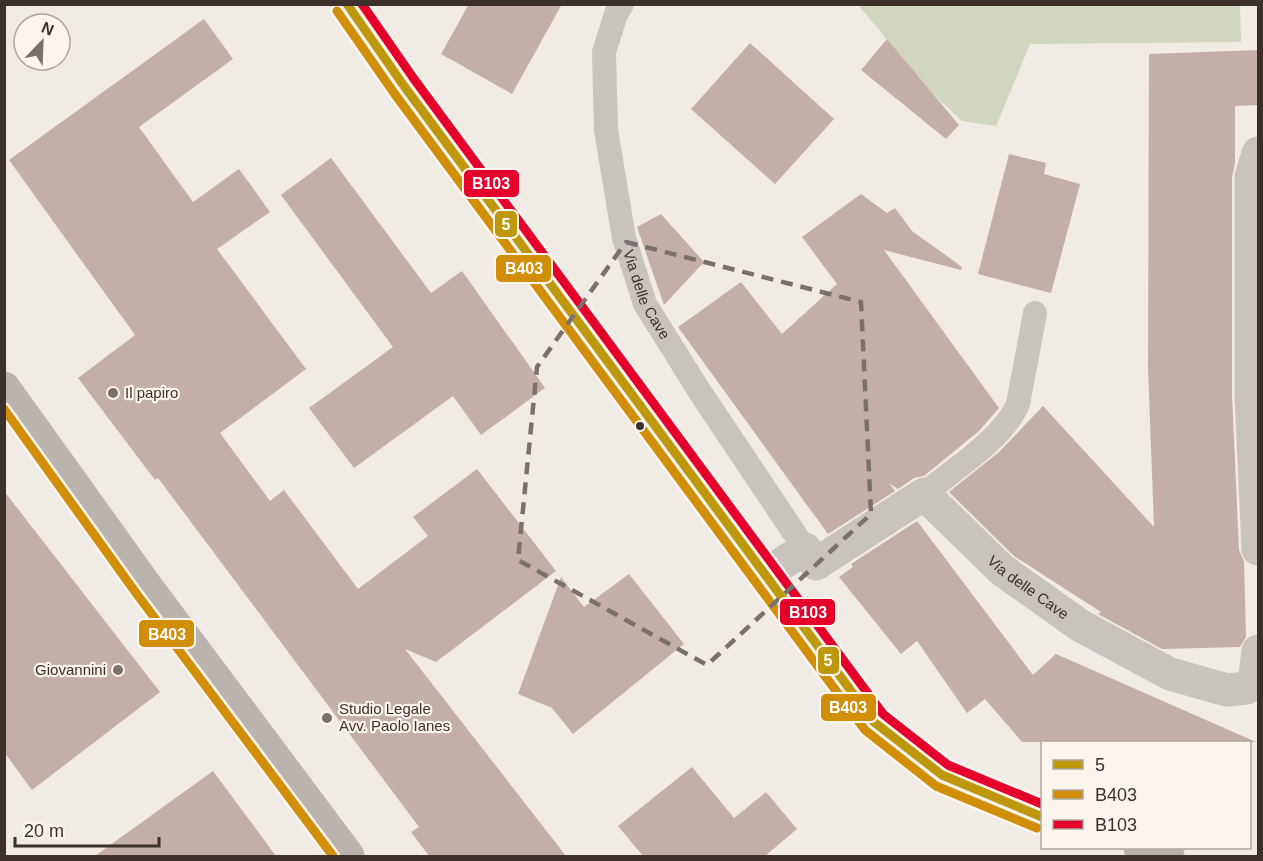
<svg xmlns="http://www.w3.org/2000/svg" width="1263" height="861" viewBox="0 0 1263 861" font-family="Arial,sans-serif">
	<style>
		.green { fill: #d1d6bf }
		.building { fill: #c3afa7 }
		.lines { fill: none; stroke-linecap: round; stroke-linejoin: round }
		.service { stroke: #c9c3be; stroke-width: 24 }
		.minor { stroke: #c9c3be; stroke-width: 33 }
		.secondary { stroke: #bab3ae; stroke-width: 33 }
		.bus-1-casing { stroke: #fbf5ee; stroke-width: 14 }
		.bus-2-casing { stroke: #fbf5ee; stroke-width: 14 }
		.bus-3-casing { stroke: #fbf5ee; stroke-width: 14 }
		.bus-1 { stroke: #bd980d; stroke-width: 9 }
		.bus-2 { stroke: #d18e09; stroke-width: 9 }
		.bus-3 { stroke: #e4002b; stroke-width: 9 }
		.marked { fill: none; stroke: #7a716c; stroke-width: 4.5; stroke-dasharray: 12 8; stroke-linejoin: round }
		.poi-dot { fill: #7a716c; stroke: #fbf5ee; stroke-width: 2 }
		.bus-dot { fill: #3b302b; stroke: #fbf5ee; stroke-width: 2 }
		.labels { text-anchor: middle; stroke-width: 4.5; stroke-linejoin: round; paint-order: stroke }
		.street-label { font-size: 15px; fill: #3b302b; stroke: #fbf5ee }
		.poi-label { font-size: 15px; fill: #3b302b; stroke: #fbf5ee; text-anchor: start }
		.line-badge { stroke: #fbf5ee; stroke-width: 2 }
		.badge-label { font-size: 16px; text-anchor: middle; font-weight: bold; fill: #fff }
	</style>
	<rect width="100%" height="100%" fill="#f0ebe5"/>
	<path class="green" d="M858,5H1240L1241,42L1030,44L996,126L962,121L932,93Z"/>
	<path class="building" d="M469,4H562L512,94L441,54Z
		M204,19L233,59L139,127L193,202L239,169L270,212L217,249L306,369L220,433L270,501L284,490L358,589L428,536L413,517L477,469L556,571L436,662L405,649L566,856H429L411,832L419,827L158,478L155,480L78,378L135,335L9,160Z
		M887,39L959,125L946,139L861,70Z
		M750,43L834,119L775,184L691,109Z
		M1258,50V105L1235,106V163L1232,177V395L1239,550L1244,561L1246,637L1240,647L1162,649L1098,614L1101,612L1014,556L949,492L999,452L1043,406L1154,527L1148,367L1149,54Z
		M1009,154L1046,163L1044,174L1080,184L1051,293L978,274Z
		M331,158L431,293L462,271L545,388L481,435L453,396L354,468L309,408L393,347L281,195Z
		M861,194L887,213L895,208L912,231L962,267L961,270L884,250L999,408L979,431L924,476L914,478L898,489L889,483L895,491L828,534L678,327L741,282L782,334L837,284L802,237Z
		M661,214L704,262L664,305L637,227Z
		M4,491L160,692L32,790L4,752Z
		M917,521L1033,675L1056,654L1256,742H1022L985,699L967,713L917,641L901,654L839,577L853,567L851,564Z
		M629,574L684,644L573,734L552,708L518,694L561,577L584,607Z
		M692,767L734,818L766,792L797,829L765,856H643L618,826Z
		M213,771L276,856H95Z"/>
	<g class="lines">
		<g class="service">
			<path id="s1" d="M622,4L616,14L604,52L606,130L624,238L645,304L700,392L805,549"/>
			<path d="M924,494C954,469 1002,440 1018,404L1035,313"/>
		</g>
		<g class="minor">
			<path d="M1258,153L1251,177V394L1258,549"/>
			<path id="s2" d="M764,575L805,549L816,564L924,494L1002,570L1081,626L1170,674L1227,690L1247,688L1254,682L1258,651"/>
		</g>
		<path class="secondary" d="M347,4L404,86L874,722L942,775L1042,817
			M4,388L146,586L348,856
			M1140,848L1168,856"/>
		<g class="bus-1-casing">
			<path id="bus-1" d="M347,4L404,86L874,722L942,775L1042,817"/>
		</g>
		<g class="bus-2-casing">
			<path id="bus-2" d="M337,11L394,93L865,730L936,786L1037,828
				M4,409L136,593L333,856"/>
		</g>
		<g class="bus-3-casing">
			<path id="bus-3" d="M362,4L414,79L883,714L948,765L1042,804"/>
		</g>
		<use href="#bus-1" class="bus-1"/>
		<use href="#bus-2" class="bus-2"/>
		<use href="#bus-3" class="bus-3"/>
	</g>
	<path class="marked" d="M626,242L861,302L871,514L707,665L518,560L537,367Z"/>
	<g class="poi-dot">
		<circle cx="113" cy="393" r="6"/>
		<circle cx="118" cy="670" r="6"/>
		<circle cx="327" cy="718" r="6"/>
	</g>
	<circle class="bus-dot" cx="640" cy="426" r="5"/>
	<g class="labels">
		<g class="street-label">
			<text dy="5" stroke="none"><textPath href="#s1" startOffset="300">Via delle Cave</textPath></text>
			<text dy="5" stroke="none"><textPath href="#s2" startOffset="336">Via delle Cave</textPath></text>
		</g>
		<g class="poi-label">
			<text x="125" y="398">Il papiro</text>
			<text x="106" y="675" text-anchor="end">Giovannini</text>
			<text x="339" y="714">Studio Legale<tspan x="339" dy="17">Avv. Paolo Ianes</tspan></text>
		</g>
	</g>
	<g class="line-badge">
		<rect x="463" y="169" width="57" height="29" rx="6" fill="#e4002b"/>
		<rect x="494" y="210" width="24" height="28" rx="6" fill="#bd980d"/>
		<rect x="495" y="254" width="57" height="29" rx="6" fill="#d18e09"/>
		<rect x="779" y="598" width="57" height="28" rx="6" fill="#e4002b"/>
		<rect x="138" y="619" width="57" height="29" rx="6" fill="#d18e09"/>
		<rect x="817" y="646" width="23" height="29" rx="6" fill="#bd980d"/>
		<rect x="820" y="693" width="57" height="29" rx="6" fill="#d18e09"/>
	</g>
	<g class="badge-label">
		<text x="491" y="189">B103</text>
		<text x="506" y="230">5</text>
		<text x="524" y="274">B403</text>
		<text x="808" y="618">B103</text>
		<text x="167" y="640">B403</text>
		<text x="828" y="666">5</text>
		<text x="848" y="713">B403</text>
	</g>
	<rect width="1263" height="861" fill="none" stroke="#3b302b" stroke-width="12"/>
	<rect x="1041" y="741" width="210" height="108" fill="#fbf5ee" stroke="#aea6a0" stroke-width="1.5"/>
	<rect x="1053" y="760" width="30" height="9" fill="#bd980d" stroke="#aea6a0" stroke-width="1.5"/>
	<text x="1095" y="771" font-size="18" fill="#3b302b">5</text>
	<rect x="1053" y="790" width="30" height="9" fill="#d18e09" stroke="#aea6a0" stroke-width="1.5"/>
	<text x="1095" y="801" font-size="18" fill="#3b302b">B403</text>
	<rect x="1053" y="820" width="30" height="9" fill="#e4002b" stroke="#aea6a0" stroke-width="1.5"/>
	<text x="1095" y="831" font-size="18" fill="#3b302b">B103</text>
	<g transform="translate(42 42) rotate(23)"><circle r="28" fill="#fbf5ee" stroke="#aea6a0" stroke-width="1.5"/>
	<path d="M0-4.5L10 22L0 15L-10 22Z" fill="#7a716c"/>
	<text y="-9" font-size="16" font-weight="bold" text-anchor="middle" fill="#3b302b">N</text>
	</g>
	<path d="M15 837v9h144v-9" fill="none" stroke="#3b302b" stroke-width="3"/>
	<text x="24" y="837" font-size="18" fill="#3b302b" stroke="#fbf5ee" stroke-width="4.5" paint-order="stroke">20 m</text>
</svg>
